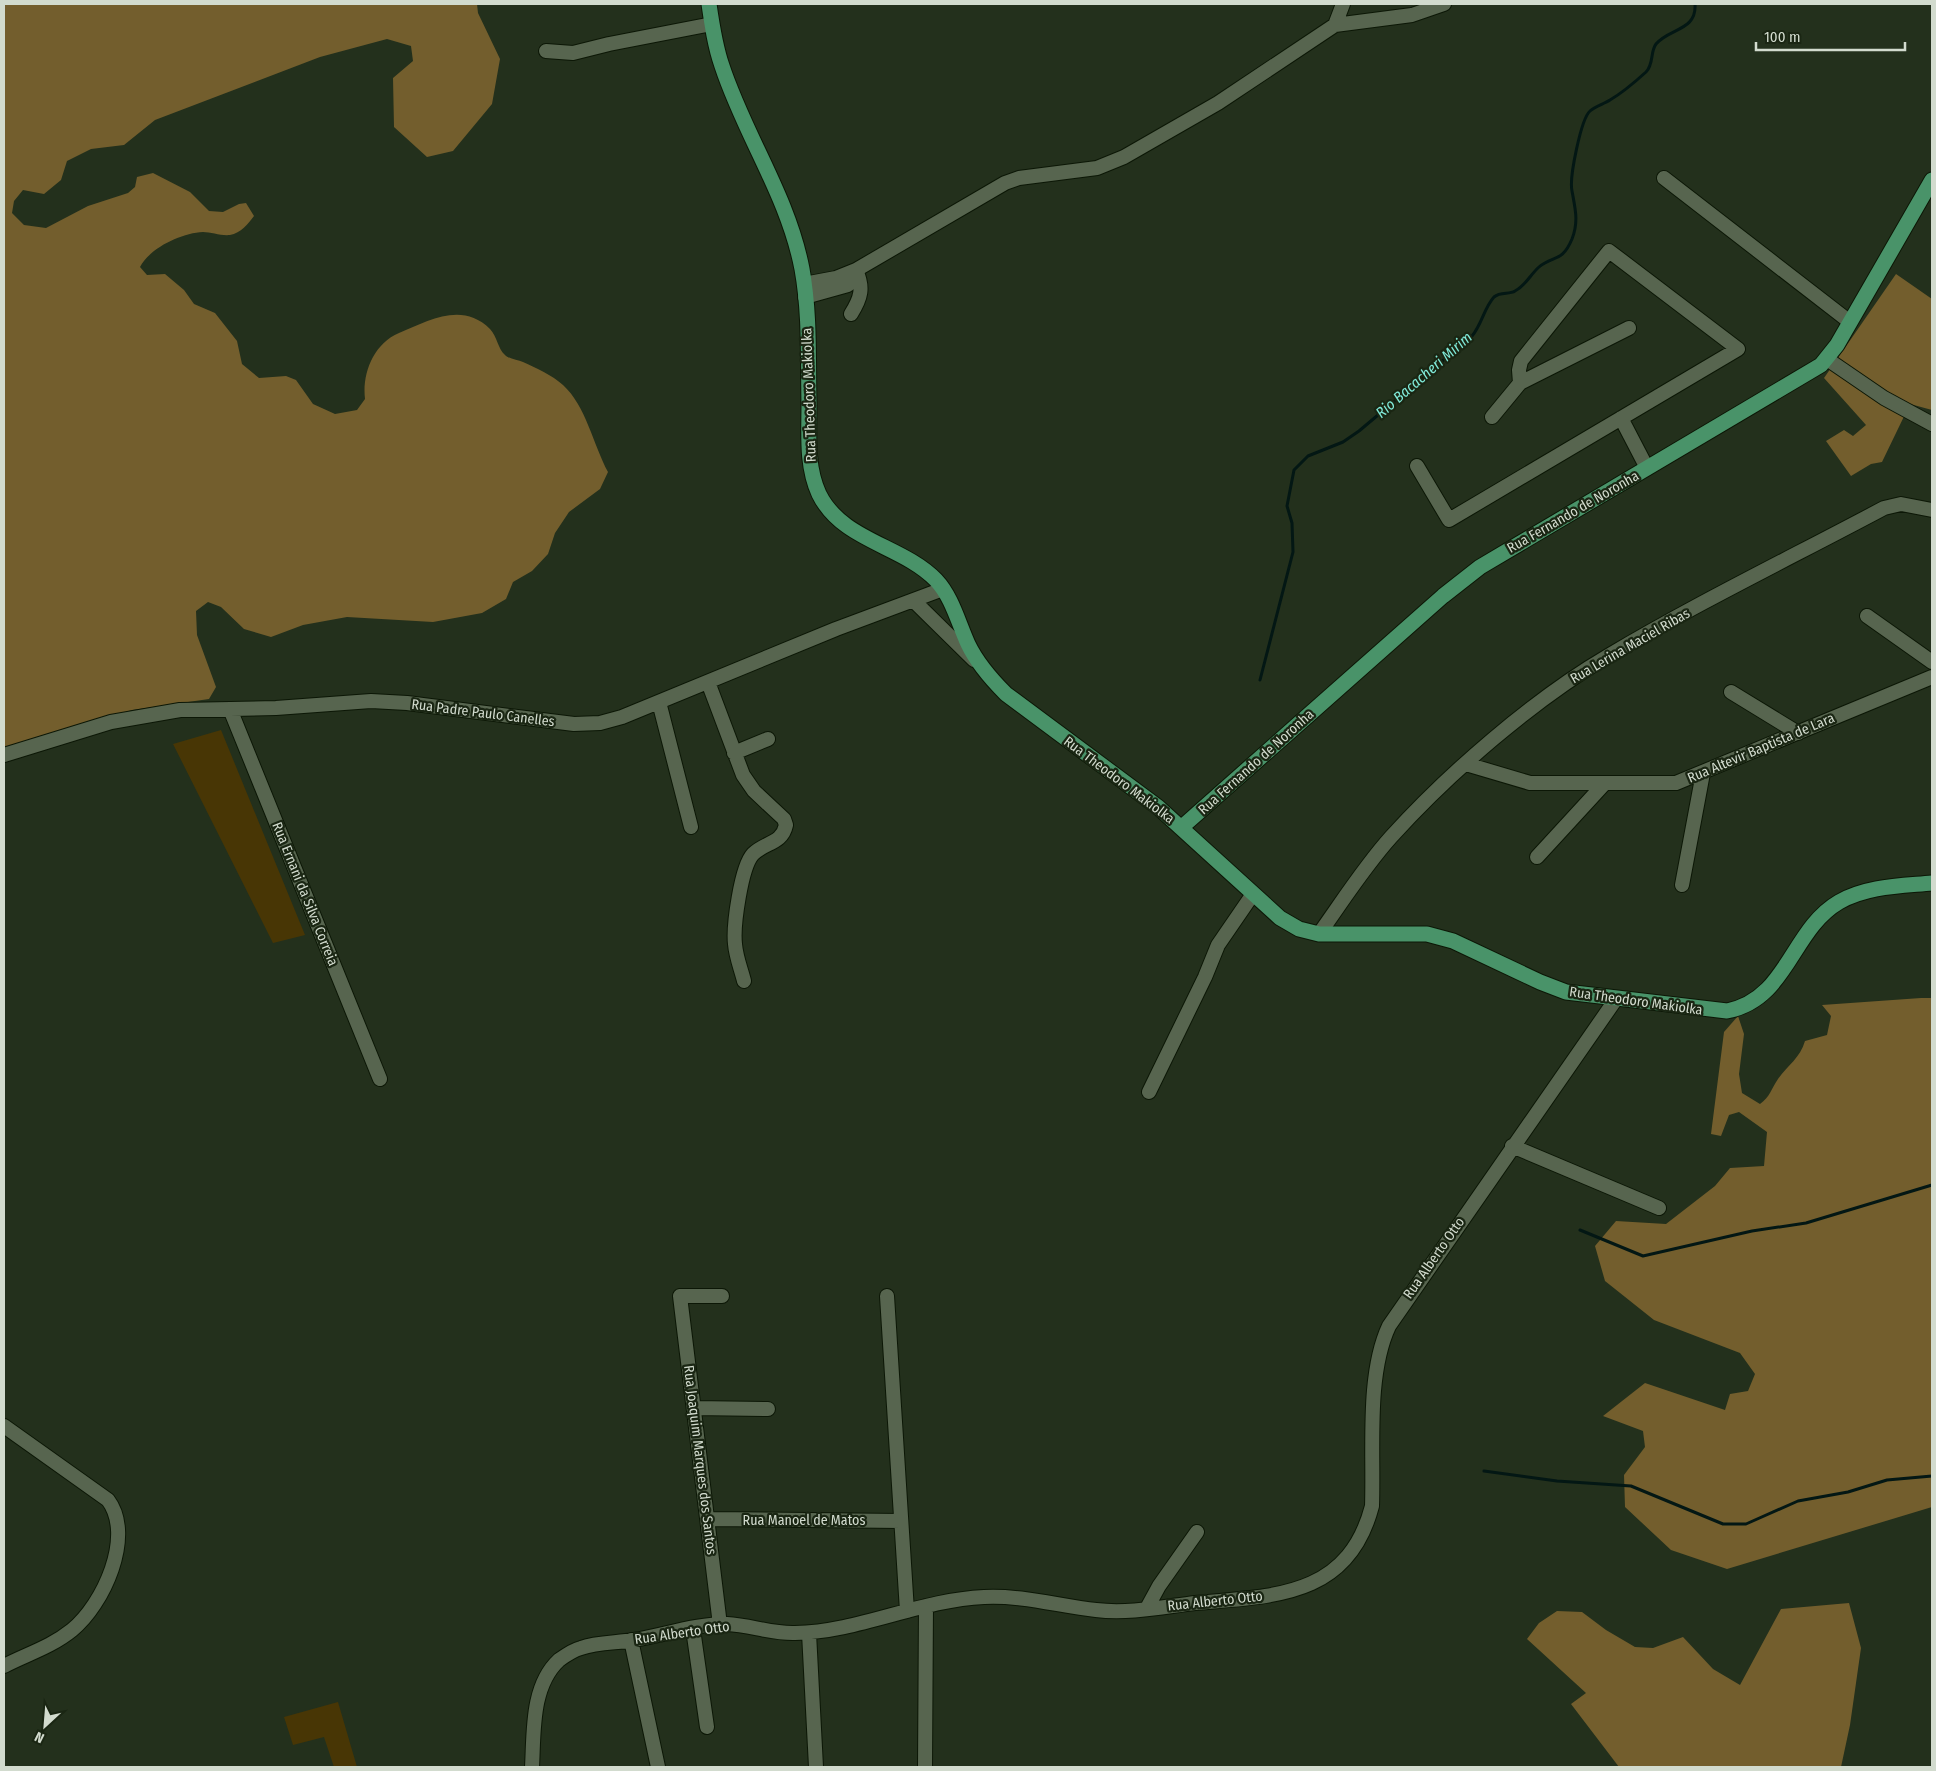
<svg xmlns="http://www.w3.org/2000/svg" width="1936" height="1771" font-family="'Fira Sans Condensed',sans-serif">
  <style>
    .green { fill: #483605 }
    .forest { fill: #735e2d }
    .lines { fill: none; stroke-linecap: round; stroke-linejoin: round }
    .stream { stroke: #031714; stroke-width: 3 }
    .minor-casing { stroke: #0c1706; stroke-width: 16 }
    .major-casing { stroke: #0c1706; stroke-width: 17 }
    .minor { stroke: #57654f; stroke-width: 14 }
    .major { stroke: #499369; stroke-width: 15 }
    .labels { text-anchor: middle; dominant-baseline: central; stroke-width: 4.5; stroke-linejoin: round; paint-order: stroke }
    .street-label { font-size: 14px; fill: #d2dbce; stroke: #1a2613 }
    .water-label { font-size: 15px; font-style: italic; fill: #81ebda; stroke: #1a2613 }
  </style>
  <rect width="100%" height="100%" fill="#23301c"/>
  <!-- green -->
  <path class="green" d="M221,730l84,205 -32,8 -100,-199z
    M338,1702l19,65h-23l-10,-30 -31,8 -9,-28z"/>
  <!-- forest -->
  <path class="forest" d="M4,4h473l1,9 22,46 -8,45 -39,47 -26,6 -33,-30 -1,-49 20,-17 -2,-15 -24,-7 -67,18 -165,63 -31,25 -33,4 -24,12 -6,19 -17,14 -21,-4 -9,11 -2,12 12,12 22,3 42,-22 40,-13 7,-6 2,-10 16,-4 37,19 19,19 14,1 16,-8 7,-1 8,13c-6,8 -13,17 -24,19 -9,1 -19,-3 -27,-3 -22,1 -53,16 -63,35l7,8 18,-1 19,16 10,14 21,9 22,28 5,23 17,14 27,-2 10,4 17,24 22,10 22,-4 8,-11c-3,-25 8,-55 34,-66 29,-12 63,-32 91,-4 7,7 8,20 15,26 4,4 13,5 18,7 13,6 29,13 40,23 23,21 30,59 45,87l-8,17 -31,23 -14,21 -7,21 -16,17 -19,11 -7,17 -24,14 -49,9 -86,-5 -44,8 -32,12 -27,-8 -23,-22 -13,-5 -12,9 1,24 19,52 -7,12 -77,11 -128,39z
    M1896,274l36,25v111l-22,-6 -28,58 -11,2 -20,12 -25,-35 18,-11 9,6 13,-11 -42,-47z
    M1921,998h11v509l-205,62 -56,-19 -46,-43 -1,-32 21,-28 -2,-16 -40,-15 42,-33 80,27 5,-16 18,-3 7,-17 -15,-21 -86,-33 -49,-39 -10,-35 21,-25 50,3 49,-38 15,-18 34,-2 3,-34 -28,-20 -10,3 -8,21 -10,-2 13,-102 14,-16 6,18 -5,40 3,19 18,11c10,-7 11,-15 18,-25 10,-14 22,-21 27,-38l22,-6 4,-19 -9,-11z
    M1849,1603l12,45 -11,77 -9,42h-222l-48,-63 15,-11 -59,-54 12,-16 18,-12 25,1 24,18 29,17 18,1 30,-11 30,32 27,16 41,-76z"/>
  <g class="lines">
    <!-- stream -->
    <path class="stream" d="M1260,680l33,-128 -1,-29 -5,-17 7,-36 14,-14 35,-14 16,-11 113,-95c10,-12 12,-28 22,-39 7,-6 15,-2 21,-6 11,-6 15,-16 24,-24 14,-12 23,-4 33,-28 7,-18 3,-31 0,-48 -3,-13 9,-72 18,-80 5,-5 14,-7 20,-11 12,-7 25,-18 36,-28 8,-8 4,-20 10,-28 13,-16 41,-13 39,-40
      M1580,1230l63,26 109,-25 54,-8 126,-38
      M1484,1471l73,10 74,5 92,38h23l52,-23 50,-9 39,-12 45,-4"/>
    <!-- minor casing -->
    <g class="minor-casing">
      <path id="minor" d="M1335,25l8,-21
        M546,51l27,2 36,-9 103,-20
        M1664,178l186,144
        M804,284l32,-6 20,-8 149,-87 14,-5 78,-10 27,-11 94,-54 117,-78 77,-10 32,-11
        M805,297l43,-12 8,-15
        M851,314c10,-16 13,-26 5,-44
        M1827,359l57,39 48,26
        M1492,417l28,-34 109,-55
        M1621,418l26,50
        M1417,466l32,54 289,-171 -129,-98 -88,110 -2,9 1,13
        M914,601l60,59
        M1867,616l65,46
        M708,682l35,93 11,16 30,28 2,6c-4,19 -21,17 -33,29 -12,13 -20,72 -18,90 1,13 6,25 9,37
        M1731,692l67,41
        M659,702l32,125
        M230,709l150,370
        M734,753l34,-14
        M4,755l107,-33 69,-12 96,-2 95,-7 36,2 167,21 26,-1 22,-6 214,-88 107,-40
        M1466,764l64,19h146l256,-106
        M1537,857l68,-74
        M1682,885l21,-112
        M1319,934c23,-32 45,-67 72,-97 58,-64 142,-137 217,-181 89,-53 184,-99 276,-148l17,-4 31,6
        M1149,1092l56,-115 13,-32 35,-51
        M1512,1146l147,62
        M887,1296l20,315
        M694,1408l74,1
        M4,1426l104,74c27,36 -5,105 -36,130 -21,17 -45,24 -68,36
        M707,1519l194,2
        M1147,1608l12,-22 38,-54
        M720,1625l-40,-329h42
        M693,1629l14,98
        M809,1633l7,134
        M631,1640l27,127
        M532,1767c2,-35 -1,-81 27,-107 7,-5 14,-10 22,-12 16,-6 36,-5 53,-8 30,-5 62,-16 93,-16 23,1 45,10 68,9 64,-1 124,-33 189,-36 38,-2 75,9 112,13 32,4 66,-3 99,-7 78,-7 153,-5 177,-97 2,-55 -6,-131 17,-180l227,-327
        M925,1767l1,-161"/>
    </g>
    <!-- major casing -->
    <g class="major-casing">
      <path id="major" d="M709,4c3,21 6,42 13,62 23,70 66,130 80,203 8,44 6,90 7,135 0,29 -3,62 10,90 23,47 83,51 117,86 16,17 22,42 32,64 9,19 23,35 38,50l152,113 122,111 19,11 20,5h108l26,7 87,41 26,10 161,19c61,-12 64,-81 112,-109 28,-16 62,-16 93,-19
        M1182,827l261,-231 37,-29 341,-202 16,-20 95,-165"/>
    </g>
    <!-- minor -->
    <use href="#minor" class="minor"/>
    <!-- major -->
    <use href="#major" class="major"/>
  </g>
  <g class="labels">
    <!-- street labels -->
    <g class="street-label">
      <text transform="translate(809 395) rotate(-92)">Rua Theodoro Makiolka</text>
      <text transform="translate(1573 512) rotate(-30)">Rua Fernando de Noronha</text>
      <text transform="translate(1630 646) rotate(-30)">Rua Lerina Maciel Ribas</text>
      <text transform="translate(483 713) rotate(7)">Rua Padre Paulo Canelles</text>
      <text transform="translate(1761 748) rotate(-23)">Rua Altevir Baptista de Lara</text>
      <text transform="translate(1256 762) rotate(-42)">Rua Fernando de Noronha</text>
      <text transform="translate(1119 780) rotate(37)">Rua Theodoro Makiolka</text>
      <text transform="translate(305 894) rotate(68)">Rua Ernani da Silva Correia</text>
      <text transform="translate(1636 1001) rotate(8)">Rua Theodoro Makiolka</text>
      <text transform="translate(1434 1258) rotate(-55)">Rua Alberto Otto</text>
      <text transform="translate(700 1460) rotate(83)">Rua Joaquim Marques dos Santos</text>
      <text x="804" y="1520">Rua Manoel de Matos</text>
      <text transform="translate(1215 1601) rotate(-6)">Rua Alberto Otto</text>
      <text transform="translate(682 1633) rotate(-8)">Rua Alberto Otto</text>
    </g>
    <!-- water labels -->
    <g class="water-label">
      <text transform="translate(1424 375) rotate(-41)">Rio Bacacheri Mirim</text>
    </g>
  </g>
  <!-- border -->
  <rect width="1936" height="1771" fill="none" stroke="#d2dbce" stroke-width="10"/>
  <!-- north arrow -->
  <g transform="translate(45 1726) rotate(206)" stroke="#1a2613" stroke-width="4" paint-order="stroke">
  <path d="M0-4L9 19L0 12L-9 19Z" fill="#d2dbce"/>
  <text y="-8" font-size="14" font-weight="bold" text-anchor="middle" fill="#d2dbce">N</text>
  </g>
  <!-- scale -->
  <path d="M1756 42v8h149v-8" fill="none" stroke="#d2dbce" stroke-width="2.5"/>
  <text x="1764" y="42" font-size="15" fill="#d2dbce" stroke="#1a2613" stroke-width="4" paint-order="stroke">100 m</text>
</svg>
